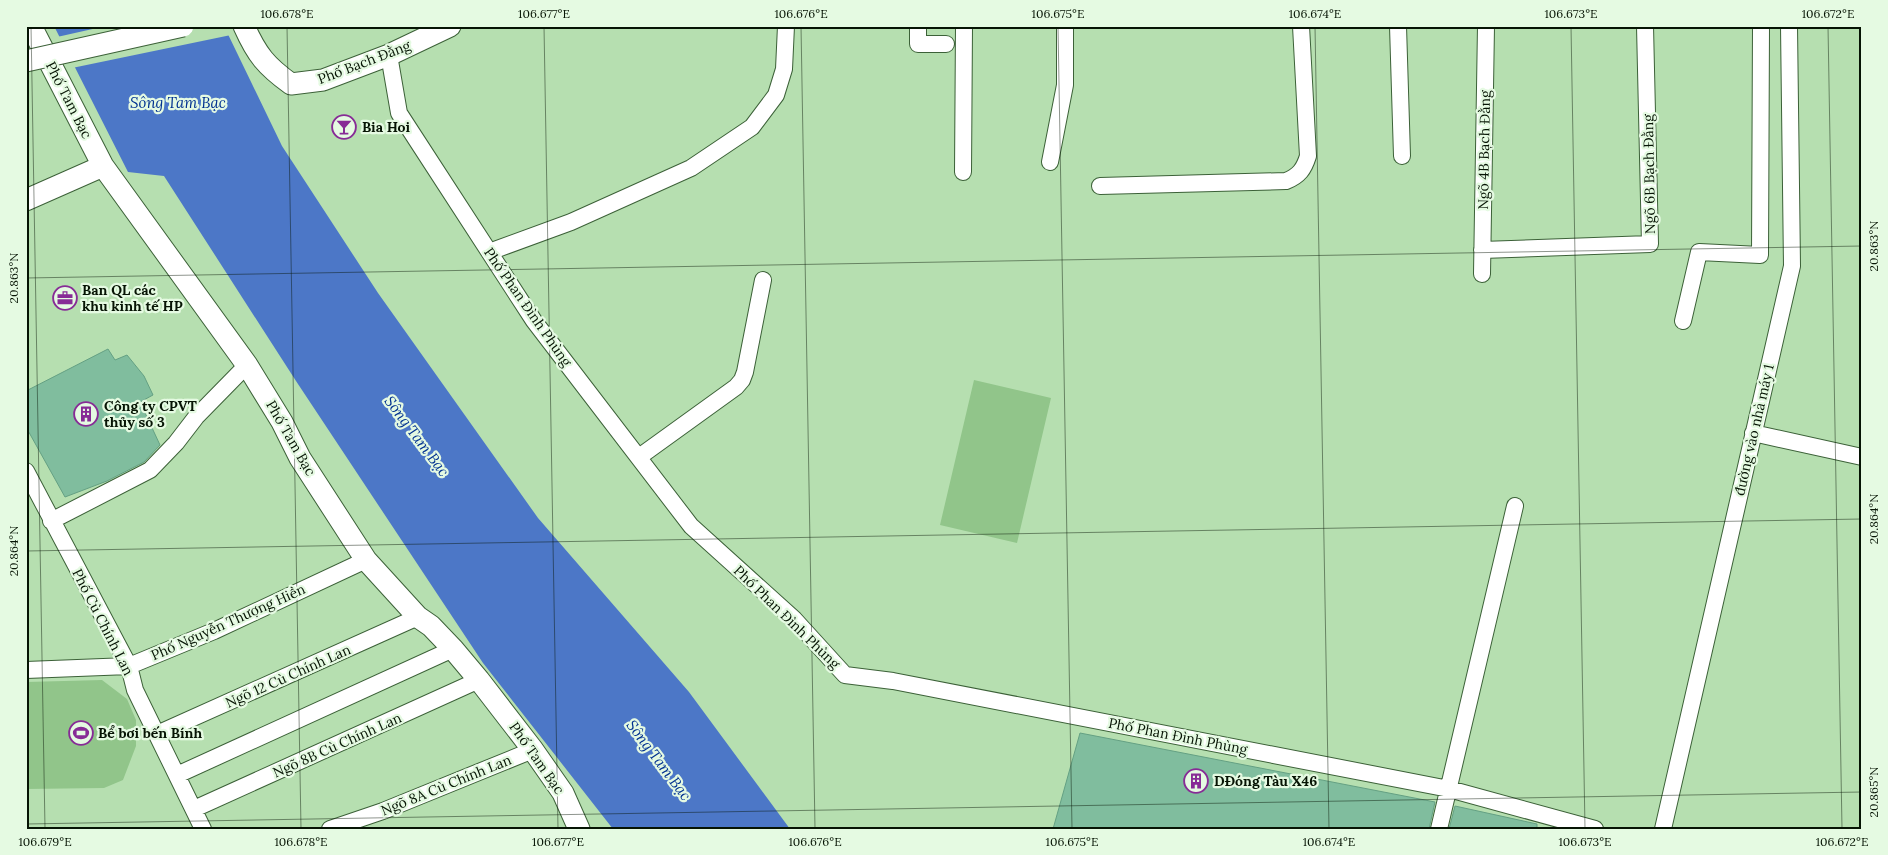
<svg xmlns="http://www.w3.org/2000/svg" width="1888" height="855" font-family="Lora,serif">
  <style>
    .green { fill: #91c58a }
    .water { fill: #4c77c7 }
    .pier { fill: #b6dfb0 }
    .building { fill: #80bd9e; stroke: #64a083 }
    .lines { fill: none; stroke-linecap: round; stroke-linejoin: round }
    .minor-casing { stroke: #3c6138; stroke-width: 18 }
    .major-casing { stroke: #3c6138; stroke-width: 23 }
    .minor { stroke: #fff; stroke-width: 16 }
    .major { stroke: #fff; stroke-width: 21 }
    .major-bridge-casing { stroke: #3c6138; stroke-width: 23; stroke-linecap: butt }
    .major-bridge { stroke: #fff; stroke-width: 21 }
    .ticks { fill: none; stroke: #061404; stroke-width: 1; stroke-opacity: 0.45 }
    .labels { text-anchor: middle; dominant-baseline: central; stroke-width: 4.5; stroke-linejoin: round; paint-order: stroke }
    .street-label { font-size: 14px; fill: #061404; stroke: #e5fae2 }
    .poi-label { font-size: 14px; font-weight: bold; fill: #061404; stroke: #e5fae2; text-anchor: start }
    .water-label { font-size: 15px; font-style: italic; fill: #013190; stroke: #e5fae2 }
    .neatline { fill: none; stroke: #061404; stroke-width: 2 }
    .ticks-label { font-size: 12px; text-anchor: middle; fill: #061404 }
  </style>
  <rect width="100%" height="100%" fill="#b6dfb0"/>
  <!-- green -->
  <path class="green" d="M974,380l77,18 -34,145 -77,-18z
    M102,680l25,19 9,21v26l-13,34 -19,8 -78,1v-107z"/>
  <!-- water -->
  <path class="water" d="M54,26h170l58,120 96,147 160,225 151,174 101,137h-177l-130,-166 -187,-282 -132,-205 -36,-4z"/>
  <!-- pier -->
  <path class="pier" d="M106,26h120l5,9 -159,33 -15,-31z"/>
  <!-- building -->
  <path class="building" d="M108,349l7,11 12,-5 17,21 9,19 -13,7 20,43 -16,17 -37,19 -42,16 -39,-70v-36z
    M1080,733l355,69 -6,27h-376z
    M1455,806l82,18v5h-88z"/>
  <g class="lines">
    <!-- minor casing -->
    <g class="minor-casing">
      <path id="minor" d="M918,26v18h28
        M1398,26l4,130
        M389,55l10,58 135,208 157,205 103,93 51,56 48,6 556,108 146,40
        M1050,162l15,-77v-59
        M963,172l1,-146
        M1100,186l186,-5c13,-5 18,-12 22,-25l-7,-130
        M1482,250l168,-6 -5,-218
        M489,252l82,-30 120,-54 61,-41 24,-32 8,-26 2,-43
        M1482,274l4,-248
        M1683,321l16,-69 61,3 1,-229
        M1753,433l109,24
        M639,457l97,-70 6,-7 3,-8 18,-92
        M26,471l103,195 6,24 68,139
        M51,521l99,-51 26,-27 20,-26 51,-52
        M26,670l103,-4 85,-35 152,-71
        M157,734l261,-117
        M177,775l276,-126
        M194,809l285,-129
        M330,829l53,-18 150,-61
        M1439,829l76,-323
        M1663,829l129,-563 -3,-240"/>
    </g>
    <!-- major casing -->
    <g class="major-casing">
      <path id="major" d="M31,26l72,140 144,199 35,57 18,36 66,102 52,57 13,9 22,23 26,31 54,70 30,43 16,36
        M244,26c13,29 22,40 47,58l32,-4 66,-25 61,-29
        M26,200l77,-34"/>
    </g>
    <!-- minor -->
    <use href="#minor" class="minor"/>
    <!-- major -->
    <use href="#major" class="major"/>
    <!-- major-bridge casing -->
    <g class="major-bridge-casing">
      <path id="major-bridge" d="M26,61l157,-35"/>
    </g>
    <!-- major-bridge -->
    <use href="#major-bridge" class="major-bridge"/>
  </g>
  <!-- ticks -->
  <path class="ticks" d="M31,26l14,803M287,26l14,803M544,26l14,803M801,26l14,803M1058,26l14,803M1315,26l14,803M1571,26l14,803M1828,26l14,803M26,278l1836,-32M26,551l1836,-32M26,824l1836,-32"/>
  <!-- icons -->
  <defs>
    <g id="bar-ring" transform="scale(1.25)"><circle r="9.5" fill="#e5fae2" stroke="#872b96" stroke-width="1.5"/><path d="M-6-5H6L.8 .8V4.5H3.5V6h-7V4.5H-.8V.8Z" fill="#872b96"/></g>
    <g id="office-ring" transform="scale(1.25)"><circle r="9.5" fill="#e5fae2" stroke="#872b96" stroke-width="1.5"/><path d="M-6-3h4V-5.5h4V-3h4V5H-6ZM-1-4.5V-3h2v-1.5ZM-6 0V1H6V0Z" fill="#872b96"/></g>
    <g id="building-ring" transform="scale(1.25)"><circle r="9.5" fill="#e5fae2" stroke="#872b96" stroke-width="1.5"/><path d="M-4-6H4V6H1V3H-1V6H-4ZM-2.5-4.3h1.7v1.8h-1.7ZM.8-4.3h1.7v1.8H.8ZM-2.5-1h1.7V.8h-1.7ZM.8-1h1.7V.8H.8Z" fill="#872b96"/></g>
    <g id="stadium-ring" transform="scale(1.25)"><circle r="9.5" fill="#e5fae2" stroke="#872b96" stroke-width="1.5"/><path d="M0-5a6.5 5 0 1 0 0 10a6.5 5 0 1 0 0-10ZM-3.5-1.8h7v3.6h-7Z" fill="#872b96"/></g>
  </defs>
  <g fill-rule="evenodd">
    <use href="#bar-ring" x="344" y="127"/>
    <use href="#office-ring" x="65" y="298"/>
    <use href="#building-ring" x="86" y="414"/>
    <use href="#stadium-ring" x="81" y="733"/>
    <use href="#building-ring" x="1196" y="781"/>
  </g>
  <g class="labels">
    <!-- street labels -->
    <g class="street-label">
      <text transform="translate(364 62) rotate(-21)">Phố Bạch Đằng</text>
      <text transform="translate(69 100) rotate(63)">Phố Tam Bạc</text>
      <text transform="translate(1484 150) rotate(-89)">Ngõ 4B Bạch Đằng</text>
      <text transform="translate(1649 174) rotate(-91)">Ngõ 6B Bạch Đằng</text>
      <text transform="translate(528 307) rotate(55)">Phố Phan Đình Phùng</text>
      <text transform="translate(1754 430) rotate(-77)">đường vào nhà máy 1</text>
      <text transform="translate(291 438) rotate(60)">Phố Tam Bạc</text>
      <text transform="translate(787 617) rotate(44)">Phố Phan Đình Phùng</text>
      <text transform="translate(103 622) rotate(63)">Phố Cù Chính Lan</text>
      <text transform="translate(228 622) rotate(-24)">Phố Nguyễn Thượng Hiền</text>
      <text transform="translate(288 676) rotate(-24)">Ngõ 12 Cù Chính Lan</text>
      <text transform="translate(1178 736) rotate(11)">Phố Phan Đình Phùng</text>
      <text transform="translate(337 745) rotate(-24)">Ngõ 8B Cù Chính Lan</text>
      <text transform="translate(537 758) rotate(55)">Phố Tam Bạc</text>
      <text transform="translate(446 785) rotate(-22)">Ngõ 8A Cù Chính Lan</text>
    </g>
    <!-- poi labels -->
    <g class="poi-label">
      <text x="362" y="127">Bia Hoi</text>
      <text x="82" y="290">Ban QL các<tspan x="82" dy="16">khu kinh tế HP</tspan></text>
      <text x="104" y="406">Công ty CPVT<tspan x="104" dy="16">thủy số 3</tspan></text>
      <text x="98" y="733">Bể bơi bến Bính</text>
      <text x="1214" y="781">DĐóng Tàu X46</text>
    </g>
    <!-- water labels -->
    <g class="water-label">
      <text x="178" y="102">Sông Tam Bạc</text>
      <text transform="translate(417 436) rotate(53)">Sông Tam Bạc</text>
      <text transform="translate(659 760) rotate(53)">Sông Tam Bạc</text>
    </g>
  </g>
  <!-- border -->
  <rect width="1888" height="855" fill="none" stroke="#e5fae2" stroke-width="55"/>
  <rect x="28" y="28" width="1832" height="800" class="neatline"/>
  <g class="ticks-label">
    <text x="287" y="18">106.678°E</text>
    <text x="544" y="18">106.677°E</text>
    <text x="801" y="18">106.676°E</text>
    <text x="1058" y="18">106.675°E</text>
    <text x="1315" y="18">106.674°E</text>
    <text x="1571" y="18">106.673°E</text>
    <text x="1828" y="18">106.672°E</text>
    <text transform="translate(1874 246) rotate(-90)" y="4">20.863°N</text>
    <text transform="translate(14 278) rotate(-90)" y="4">20.863°N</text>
    <text transform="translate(1874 519) rotate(-90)" y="4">20.864°N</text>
    <text transform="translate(14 551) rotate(-90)" y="4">20.864°N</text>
    <text transform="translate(1874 792) rotate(-90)" y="4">20.865°N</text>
    <text x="45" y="846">106.679°E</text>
    <text x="301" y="846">106.678°E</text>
    <text x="558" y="846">106.677°E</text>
    <text x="815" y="846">106.676°E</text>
    <text x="1072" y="846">106.675°E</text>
    <text x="1329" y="846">106.674°E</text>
    <text x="1585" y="846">106.673°E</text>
    <text x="1842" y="846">106.672°E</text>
  </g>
</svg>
